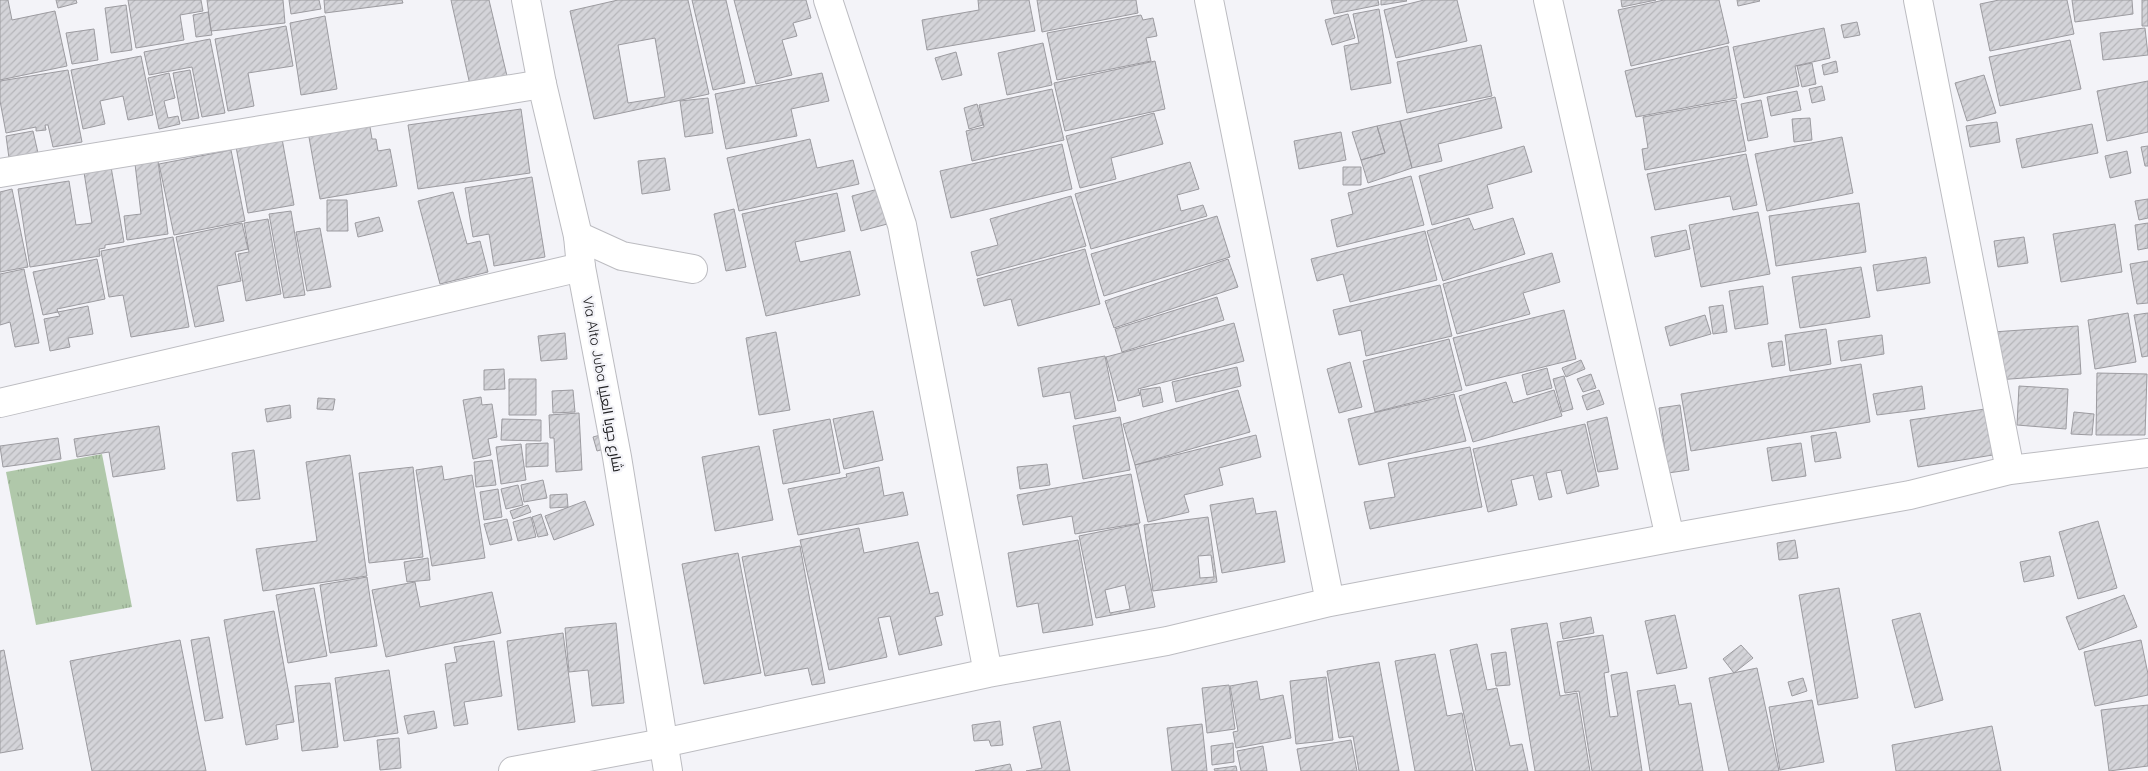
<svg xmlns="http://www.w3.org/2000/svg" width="2148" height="771" font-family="Quicksand,Cairo,sans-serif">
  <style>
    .grass { fill: url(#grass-tufts) }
    .building { fill: url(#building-hatch); stroke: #9c9ba0; fill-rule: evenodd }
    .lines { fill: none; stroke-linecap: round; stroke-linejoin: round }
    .street-casing { stroke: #bcbcc1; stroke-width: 30 }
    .secondary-casing { stroke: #bcbcc1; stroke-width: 30 }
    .street { stroke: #fff; stroke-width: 28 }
    .secondary { stroke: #fff; stroke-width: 28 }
    .labels { text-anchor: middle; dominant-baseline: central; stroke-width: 4.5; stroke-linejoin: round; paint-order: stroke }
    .street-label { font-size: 14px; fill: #212123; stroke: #f3f3f8 }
  </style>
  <defs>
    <pattern id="grass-tufts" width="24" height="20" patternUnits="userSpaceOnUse" patternTransform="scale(1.25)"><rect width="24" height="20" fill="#b0c8aa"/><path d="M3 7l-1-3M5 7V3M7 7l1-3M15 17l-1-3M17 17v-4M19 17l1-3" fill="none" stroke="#97ac92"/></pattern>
    <pattern id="building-hatch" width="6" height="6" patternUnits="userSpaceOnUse" patternTransform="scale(1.25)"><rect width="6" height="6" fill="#d4d4d9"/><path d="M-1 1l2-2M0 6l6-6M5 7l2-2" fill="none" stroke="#b6b6ba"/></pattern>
  </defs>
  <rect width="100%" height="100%" fill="#f3f3f8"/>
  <!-- grass -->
  <path class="grass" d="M102,454l30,153 -96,18 -30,-153z"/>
  <!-- building -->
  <path class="building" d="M0,0h8l4,20 43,-9 12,55 -67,14z
    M56,0h20l1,3 -19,5z
    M128,0h73l2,11 -23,4 4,25 -48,8z
    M207,0h76l2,23 -74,8z
    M289,0h30l2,9 -30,5z
    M324,0h78l1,3 -78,10z
    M451,0h38l18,76 -37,9z
    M618,0h70l21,94 -115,25 -24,-108zM655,38l10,59 -37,6 -10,-58z
    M692,0h34l19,83 -32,7z
    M734,0h72l5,18 -18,5 4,13 -15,4 10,35 -36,9z
    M978,0h51l6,31 -108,19 -5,-30 57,-10z
    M1037,0h99l2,13 -96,19z
    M1331,0h47l1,5 -45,9z
    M1381,0h25l1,1 -26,4z
    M1424,0h33l10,41 -71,17 -12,-48z
    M1621,0h35l-34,7z
    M1664,0h55l10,43 -98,23 -13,-56z
    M1737,0h22l1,1 -22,5z
    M1999,0h68l7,34 -84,17 -10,-47z
    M2072,0h60l1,14 -58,8z
    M2142,0h6v26h-6z
    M126,5l6,45 -21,3 -6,-45z
    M1379,9l12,74 -40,7 -7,-44 15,-3 -6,-29z
    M208,12l4,23 -16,2 -3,-22z
    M1348,14l7,24 -23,7 -7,-25z
    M1141,15l2,5 10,-2 4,18 -11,2 5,23 -94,19 -10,-47z
    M325,16l12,73 -36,6 -11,-72z
    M1857,22l3,13 -16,3 -3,-13z
    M286,26l7,40 -45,7 6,33 -26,5 -13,-72z
    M1824,28l6,30 -35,8 4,20 -55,12 -11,-51z
    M2145,28l3,27 -45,5 -3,-27z
    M94,29l4,31 -26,4 -6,-31z
    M210,39l15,74 -23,4 -10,-50 -43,8 -5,-23z
    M2070,40l11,49 -81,17 -11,-49z
    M1043,43l9,42 -45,10 -9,-42z
    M1481,45l11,51 -85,17 -10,-51z
    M1728,46l9,52 -101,19 -11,-46z
    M956,52l6,23 -20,5 -7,-22z
    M141,56l12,59 -25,5 -5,-24 -23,5 5,23 -22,5 -12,-59z
    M1155,61l10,48 -100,22 -11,-48z
    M1836,61l2,11 -14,3 -2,-10z
    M1812,63l4,21 -14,3 -5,-21z
    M68,70l14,72 -29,5 -5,-22h-3l1,5 -10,1v-4l-30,6 -6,-32v-20z
    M190,70l9,48 -17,3 -9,-48z
    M169,73l6,25 -11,3 4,17 10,-2 2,8 -21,5 -11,-51z
    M822,73l7,28 -38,8 6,27 -71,13 -11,-55z
    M1984,75l12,38 -29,8 -12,-38z
    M2148,81v51l-41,9 -10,-50z
    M1822,86l3,14 -13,3 -3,-14z
    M1052,89l12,51 -92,21 -6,-30 18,-4 -5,-22z
    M1797,91l4,19 -30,6 -4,-19z
    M1495,97l7,31 -64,16 4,17 -30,7 -12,-47z
    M708,98l5,35 -28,4 -5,-36z
    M1736,100l10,51 -101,19 -3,-21 6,-1 -5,-31z
    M1761,100l7,37 -20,4 -7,-37z
    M977,104l6,21 -14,4 -5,-21z
    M521,109l9,64 -112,16 -10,-64z
    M1154,113l9,31 -52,14 5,21 -36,9 -14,-52z
    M368,115l4,24h4l2,12 12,-2 7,37 -77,13 -13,-73z
    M1810,118l2,22 -18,2 -2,-23z
    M1400,121l12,47 -44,15 -7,-23 24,-7 -8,-27z
    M1997,122l3,20 -30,5 -4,-21z
    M2092,124l6,29 -76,15 -6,-29z
    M1377,126l8,27 -24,7 -9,-28z
    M33,131l5,22 -29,5 -3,-22z
    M1341,132l5,28 -47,9 -5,-28z
    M281,133l13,72 -46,8 -13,-72z
    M1842,137l11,56 -86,18 -12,-57z
    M810,139l7,29 36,-8 6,24 -120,27 -12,-53z
    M1062,144l10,45 -121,29 -11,-47z
    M1524,146l8,26 -45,13 6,23 -61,17 -13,-49z
    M2148,146v20h-3l-4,-19z
    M231,150l14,71 -71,14 -15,-71z
    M2127,151l4,22 -21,5 -5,-22z
    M1746,154l11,51 -24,5 -3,-14 -75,14 -8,-36z
    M665,158l5,32 -28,4 -4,-33z
    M110,161l14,81 -19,3v3l-6,1 1,7 -70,11 -12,-78 51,-8 7,44 16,-2 -9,-57z
    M158,161l10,73 -41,6 -3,-24 17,-2 -6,-50z
    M1190,162l9,27 -22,6 4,16 22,-6 4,11 -116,33 -16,-55z
    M1343,167h18v18h-18z
    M1411,176l13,49 -87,22 -6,-27 22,-6 -5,-21z
    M532,177l13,80 -51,9 -5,-32 -16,3 -8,-49z
    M882,188l9,35 -30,8 -9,-35z
    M12,189l16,78 -28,5v-80z
    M453,192l14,52 13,-3 8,31 -48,12 -22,-83z
    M837,193l8,38 -50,11 5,20 50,-11 10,44 -94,21 -24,-102z
    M1071,196l15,50 -109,30 -6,-24 27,-7 -8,-26z
    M2148,199v19l-9,2 -4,-19z
    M327,200h20l1,31h-21z
    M1859,203l7,49 -90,14 -7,-50z
    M734,209l12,58 -20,4 -12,-57z
    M291,211l14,84 -21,3 -15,-84z
    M1758,212l12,62 -69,13 -12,-62z
    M1217,216l13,41 -126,39 -13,-42z
    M379,217l4,14 -25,6 -3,-14z
    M1469,218l5,12 39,-12 12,36 -82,27 -16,-50z
    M268,219l13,75 -35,7 -8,-47 11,-2 -5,-29z
    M242,223l6,26 -13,3 6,29 -24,5 7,35 -29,6 -19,-90z
    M2148,223v25l-10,2 -3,-25z
    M2115,224l7,48 -61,10 -8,-48z
    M320,228l11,59 -24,4 -11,-59z
    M1686,230l4,19 -35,8 -4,-20z
    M1425,231l12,49 -87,22 -7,-28 -26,7 -6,-22z
    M173,237l16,90 -58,10 -8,-42 -14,2 -8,-46z
    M2024,237l4,26 -30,4 -4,-26z
    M1085,249l15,55 -82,22 -7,-27 -27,7 -7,-27z
    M1552,253l8,29 -37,11 7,21 -73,20 -14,-50z
    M1926,257l4,26 -53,8 -4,-26z
    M97,259l8,40 -48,10 1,3 -15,3 -10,-43z
    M1228,259l10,28 -124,41 -9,-27z
    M2148,261v42l-11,1 -7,-40z
    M1861,267l9,50 -70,11 -8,-51z
    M24,269l15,74 -24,4 -5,-25 -10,3v-51z
    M1440,285l12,51 -86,20 -5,-26 -22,5 -6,-25z
    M1763,286l5,38 -33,5 -6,-38z
    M1217,297l7,23 -102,32 -7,-23z
    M1723,305l4,27 -14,2 -4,-27z
    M88,306l5,28 -25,4 2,9 -20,4 -6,-32 16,-3 -2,-4z
    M1564,310l12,49 -110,27 -13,-48z
    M2128,313l8,49 -41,7 -7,-49z
    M2148,313v43l-6,1 -8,-42z
    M1705,315l6,19 -41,12 -5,-19z
    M1234,323l10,38 -106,28 2,6 -22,6 -12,-44z
    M2078,326l3,48 -85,6 -3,-48z
    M1826,329l5,35 -41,7 -5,-36z
    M776,332l14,78 -31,5 -13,-77z
    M565,333l2,26 -26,2 -3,-25z
    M1882,335l2,19 -43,7 -3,-20z
    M1449,339l13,51 -87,22 -12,-51z
    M1782,341l3,24 -13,2 -4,-24z
    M1105,356l11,55 -41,8 -5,-27 -27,5 -5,-29z
    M1581,360l4,9 -19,8 -4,-9z
    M1350,362l12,45 -23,6 -12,-44z
    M1861,364l9,58 -179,29 -10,-57z
    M1237,367l4,19 -65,16 -4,-20z
    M1547,368l5,20 -25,7 -5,-20z
    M504,369l1,20 -21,1v-20z
    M2097,373l50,1 -2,61h-49z
    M1591,374l5,14 -13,4 -6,-13z
    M1564,376l9,33 -11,3 -9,-33z
    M509,379h27v36h-27z
    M1506,382l7,21 41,-13 8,26 -89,26 -14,-46z
    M1922,386l3,23 -48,6 -4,-21z
    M2019,386l49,3 -2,40 -49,-4z
    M1160,387l3,15 -20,5 -3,-17z
    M573,390l2,22 -22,1 -1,-22z
    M1238,390l12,42 -115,33 -12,-41z
    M1599,390l5,14 -17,6 -5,-14z
    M1454,394l12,47 -107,24 -11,-46z
    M481,397l1,8 10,-1 5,33 -9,2 3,16 -18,4 -10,-59z
    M318,398l17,1 -2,11 -16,-1z
    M290,405l1,13 -24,4 -2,-13z
    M1680,405l9,65 -21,3 -9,-65z
    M1985,409l8,46 -75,12 -8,-47z
    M873,411l10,49 -39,9 -11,-50z
    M2074,412l20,2 -2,21 -21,-1z
    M579,413l3,57 -26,2 -2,-34h-4l-1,-23z
    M1120,417l10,53 -47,9 -10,-53z
    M1607,417l11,52 -20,3 -11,-50z
    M502,419l39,1v21l-40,-1z
    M830,419l10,54 -57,11 -10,-54z
    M1585,424l14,62 -32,8 -6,-24 -15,3 6,24 -13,3 -6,-25 -22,5 6,25 -29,7 -15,-63z
    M159,426l6,43 -52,8 -4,-25 -32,5 -3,-18z
    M1836,432l5,26 -26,4 -4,-26z
    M604,434l4,14 -11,3 -4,-14z
    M1256,435l5,22 -42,11 4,17 -39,10 5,17 -41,10 -13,-57z
    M58,438l3,21 -58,8 -3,-21z
    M548,443v23l-22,1v-23z
    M1801,443l5,33 -34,5 -5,-33z
    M521,444l5,36 -25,4 -5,-37z
    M759,446l14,74 -58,11 -13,-74z
    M1470,447l12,60 -112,22 -6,-27 31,-5 -7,-34z
    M254,450l6,49 -23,2 -5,-48z
    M350,455l17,121 -104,15 -7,-42 61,-8 -11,-79z
    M492,460l4,25 -20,2 -2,-25z
    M1047,464l3,21 -30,4 -3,-22z
    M442,466l2,14 28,-5 13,83 -53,8 -16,-96z
    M413,467l10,90 -54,6 -10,-90z
    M879,467l5,29 19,-4 5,23 -110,20 -10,-46 59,-12 -1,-3z
    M1131,474l9,49 -65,11 -3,-18 -49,9 -6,-30z
    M543,480l4,18 -23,4 -3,-17z
    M518,485l5,20 -17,4 -5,-20z
    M498,489l4,28 -18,3 -4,-28z
    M567,494l1,13 -18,1v-13z
    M1253,498l3,16 20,-3 9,51 -63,11 -12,-68z
    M585,501l9,24 -40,15 -9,-24z
    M528,505l3,7 -18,7 -3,-8z
    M541,514l7,21 -10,2 -6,-20z
    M531,517l5,20 -18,4 -5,-19z
    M1208,517l9,65 -64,9 -9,-66zM1211,555l3,22 -14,1 -2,-22z
    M507,519l5,21 -22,5 -6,-21z
    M2098,521l19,67 -39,11 -19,-67z
    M1138,524l17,83 -59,11 -17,-82zM1125,585l5,24 -20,4 -5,-23z
    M859,528l5,25 54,-11 12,52 8,-2 5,23 -8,2 7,28 -43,10 -9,-39 -12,2 9,39 -58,13 -29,-130z
    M1078,540l15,85 -50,8 -5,-30 -21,4 -9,-54z
    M1795,540l3,18 -19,2 -2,-17z
    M800,546l25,137 -13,2 -4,-17 -43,8 -23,-119z
    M738,553l23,120 -57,11 -22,-120z
    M2050,556l4,20 -30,6 -4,-20z
    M428,558l2,22 -23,2 -3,-20z
    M367,577l10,69 -47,7 -10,-68z
    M415,582l5,25 72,-15 9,41 -115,24 -14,-67z
    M314,588l13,68 -39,7 -12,-68z
    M1839,588l19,110 -40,7 -19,-110z
    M2124,595l13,32 -58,23 -13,-33z
    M274,611l20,111 -18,3 2,14 -32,6 -22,-125z
    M1920,613l23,87 -28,8 -23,-88z
    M1675,615l12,53 -30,6 -12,-53z
    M1591,617l3,16 -31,6 -3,-16z
    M616,623l8,80 -32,3 -4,-36 -19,2 -4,-44z
    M1547,623l13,73 17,-3 13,78h-55l-24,-142z
    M563,633l12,89 -57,8 -11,-89z
    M1603,635l6,37 -5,1 6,44 8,-1 -7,-41 16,-3 15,99h-50l-13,-80 -14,2 -8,-51z
    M209,637l14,81 -18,3 -14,-81z
    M180,640l26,131h-114l-22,-110z
    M2141,640l7,34v21l-53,11 -11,-54z
    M494,641l8,55 -38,6 4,22 -14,2 -9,-62 12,-2 -3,-15z
    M1477,644l10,46 10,-2 13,58 12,-2 6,27h-52l-26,-121z
    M1741,645l12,13 -19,15 -11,-14z
    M4,650l19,99 -23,4v-102z
    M1506,652l4,33 -14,1 -5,-32z
    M1435,654l12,62 15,-3 11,58h-58l-20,-110z
    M1379,662l20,109h-40l-6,-35 -14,2 -12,-67z
    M1757,668l22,103h-50l-20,-93z
    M389,670l9,63 -54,8 -9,-63z
    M1326,677l7,63 -37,4 -6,-63z
    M1803,678l4,13 -15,5 -4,-14z
    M1257,681l3,19 23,-5 8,43 -55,10 -3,-16 5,-1 -8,-45z
    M330,683l8,64 -36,4 -7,-65z
    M1229,685l6,44 -28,4 -5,-45z
    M1675,685l4,20 12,-2 12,68h-53l-13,-80z
    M1812,700l12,62 -44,8 -11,-63z
    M2148,705v61l-39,5 -8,-61z
    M434,711l3,17 -29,6 -4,-18z
    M1000,721l3,24 -12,1 -2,-6 -15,1 -2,-16z
    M1060,721l10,50h-44l16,-3 -9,-41z
    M1202,724l5,47h-35l-5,-43z
    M1992,726l9,45h-105l-4,-26z
    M399,738l2,30 -21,2 -3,-30z
    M1351,740l6,31h-56l-4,-22z
    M1233,743l1,19 -22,3 -1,-19z
    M1263,746l4,25h-26l-4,-20z
    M1010,764l2,7h-37z
    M1236,766l1,5h-22l-1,-2z"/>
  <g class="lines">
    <!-- street casing -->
    <g class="street-casing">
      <path id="street" d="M828,0l74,225 86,448
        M1209,0l121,602
        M1548,0l122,538
        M1918,0l92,470
        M0,173l542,-89
        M578,236l44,20 71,13
        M0,403l581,-136
        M513,771l150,-28 325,-70 179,-32 163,-39 340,-64 240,-43 100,-25 138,-17"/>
    </g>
    <!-- secondary casing -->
    <g class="secondary-casing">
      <path id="secondary" d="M526,0l16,84 36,152 3,31 36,190 51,314"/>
    </g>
    <!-- street -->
    <use href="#street" class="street"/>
    <!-- secondary -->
    <use href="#secondary" class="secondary"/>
  </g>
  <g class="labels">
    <!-- street labels -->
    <g class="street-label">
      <text transform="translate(603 384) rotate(80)">Via Alto Juba شارع جوبا العليا</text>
    </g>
  </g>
</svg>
